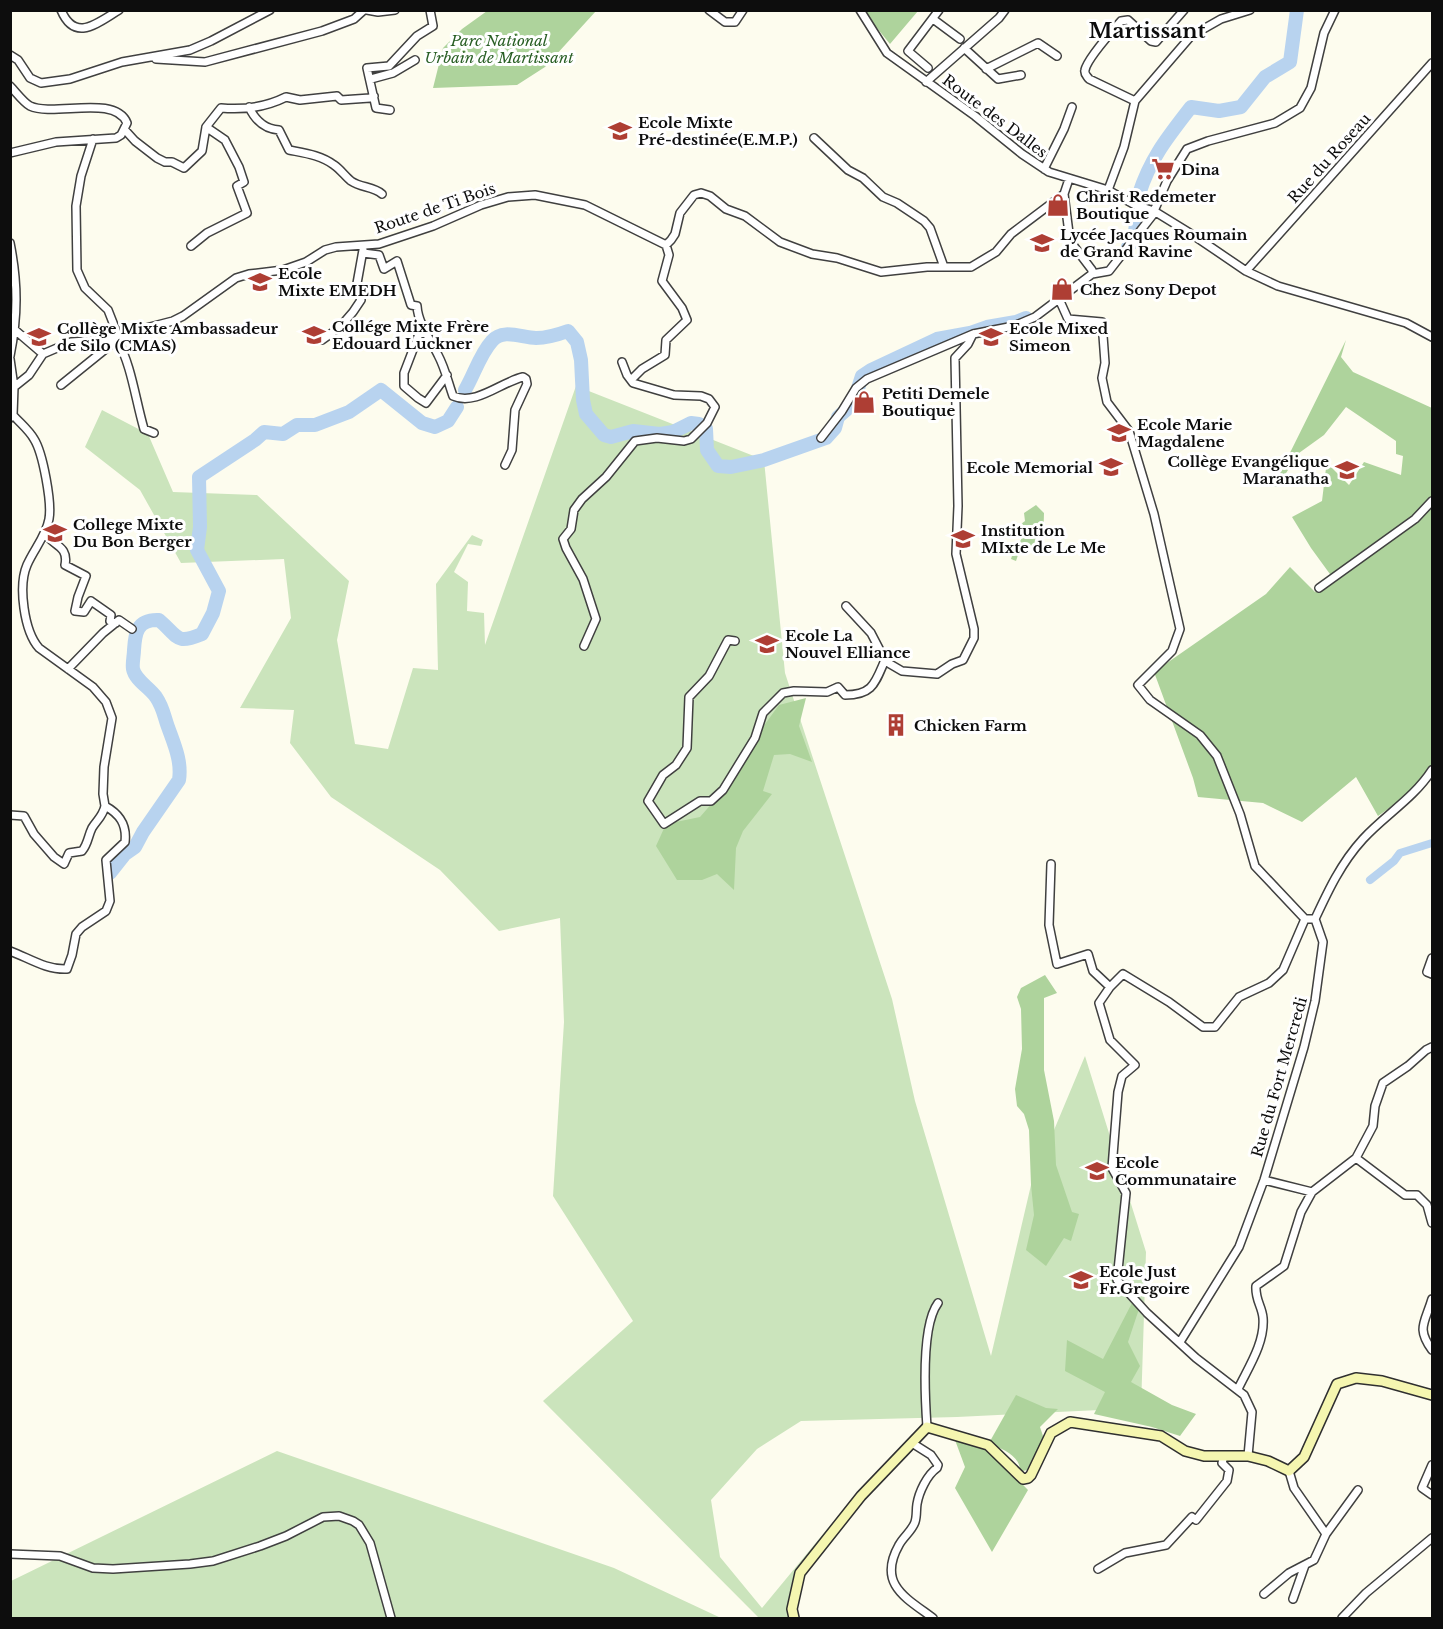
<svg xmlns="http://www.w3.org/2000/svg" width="1443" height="1629" font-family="'Libre Baskerville',serif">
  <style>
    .green { fill: #cbe4bc }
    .forest { fill: #aed39c }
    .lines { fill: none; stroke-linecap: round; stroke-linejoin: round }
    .canal { stroke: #b8d3ef; stroke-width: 8 }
    .river { stroke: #b8d3ef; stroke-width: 14 }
    .street-casing { stroke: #404040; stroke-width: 10 }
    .secondary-casing { stroke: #2f2f2f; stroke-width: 12 }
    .street { stroke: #fff; stroke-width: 7 }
    .secondary { stroke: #f5f6b0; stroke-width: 9 }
    .labels { text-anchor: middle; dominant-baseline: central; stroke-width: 6; stroke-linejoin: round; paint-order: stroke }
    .park-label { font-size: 15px; font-style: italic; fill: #285e24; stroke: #fff }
    .street-label { font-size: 15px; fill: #0d0d0d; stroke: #fff }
    .poi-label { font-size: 15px; font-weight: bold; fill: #0d0d0d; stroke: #fff; text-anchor: start }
    .district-label { font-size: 21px; font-weight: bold; fill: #0d0d0d; stroke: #fff }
  </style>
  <rect width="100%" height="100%" fill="#fdfcee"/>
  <!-- green -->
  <path class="green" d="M576,386l188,74 21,213 107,326 23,102 76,255 40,-171 54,-129 61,196 -5,156 -184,9 -156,4 -44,28 -46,51 9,57 42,51 71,-86c-24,32 -46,53 -44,96h-30l-216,-217 90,-80 -80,-125 11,-174 -4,-104 -61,13 -59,-61 -109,-73 -41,-54 4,-33 -54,-2 51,-90 -7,-59 -103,4 -41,-73 -55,-43 17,-37 46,24 25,58 84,3 92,86 -12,59 18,104 33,5 25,-81 25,2 -2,-86 36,-49 11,5 -2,6 -13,-2 -14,28 14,10 -1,29 17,2 1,32z
    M277,1451l337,117 107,50h-710v-37z"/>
  <!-- forest -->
  <path class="forest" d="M487,11v-1l109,1 -51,56 -28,18 -84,3 10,-40 19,-19z
    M863,11h55l-28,33z
    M1346,340l-5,17 12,15 79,36v357l-21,28 -33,23 -22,-39 -54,45 -39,-19 -65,-6 -5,-19 -39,-106 112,-78 24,-27 25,25 20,-11 -24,-33 -19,-31 30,-16 4,-33 4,-2 19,19 15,-23 37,13 2,-19 -7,-2v-13l-50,-34 -22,28 -25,18 -22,34h-4z
    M1036,505l8,8 -1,33 -4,5 -12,-4 -7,2 -4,12 -5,-2 4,-13 6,-6 1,-5 -5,-8 8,-6 -1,-8z
    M806,698l-7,28 13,36 -22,-8 -16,1 -11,36 9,3 -29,37 -7,17 -2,42 -17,-16 -15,6h-25l-21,-34 10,-22 34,-7 20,-23 40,-63 19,-26z
    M1045,975l12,18 -13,5v72l10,51 2,44 16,47 7,2 -8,27 -7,-3 -18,28 -20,-16 8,-35 -3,-30 -2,-55 -5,-16 -7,-8 -2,-17 7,-40 -1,-40 -4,-12 4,-9z
    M1133,1301l7,5 -12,36 12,24 -9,16 41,23 24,9 -16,22 -28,-9 -58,-13 11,-22 -40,-21 2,-31 36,19z
    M1016,1395l30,13 12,1 -18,18 4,12 -17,31 -4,1 -3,-2c-2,-15 -19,-20 -31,-26z
    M955,1440l31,7 42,43 -36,62 -37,-64 10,-21z"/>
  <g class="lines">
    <!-- canal -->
    <path class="canal" d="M1370,880l24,-19 6,-8 32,-10"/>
    <!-- river -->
    <path class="river" d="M1128,247c12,-14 6,-35 11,-53 12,-37 29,-57 52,-87l28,4 22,-4 24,-30 25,-15 7,-52
      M465,390c9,-15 15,-36 27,-49 11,-13 30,-3 44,-3 11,0 21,-3 32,-7l9,11 4,18 2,40 3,14 18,21 7,2 22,-6 27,3 13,-2 18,-9 8,1 7,5 1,21 11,16 13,1 33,-7 62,-22 9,-10 3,-11 15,-13 9,-28 9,-6 66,-31 33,-6 17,-6 29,-5 10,-4
      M110,873l15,-19 10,-7 8,-15 36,-52c3,-19 -5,-36 -11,-53 -4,-11 -5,-20 -12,-30 -6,-9 -21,-17 -23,-28 -1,-6 1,-13 1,-19 1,-17 3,-31 25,-30 20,17 16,25 43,14l11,-21 6,-22 -22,-41 3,-23 -1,-50 56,-37 9,-8 19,2 14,-9h18l34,-13 32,-22 41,33 13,4 13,-6 9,-14"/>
    <!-- street casing -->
    <g class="street-casing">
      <path id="street" d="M61,10c14,33 36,13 58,0
        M367,10l11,2 17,-2
        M709,10l16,12h10l8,-12
        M860,10l27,43 88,63 47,38 27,18 59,18 27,15 19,6 39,24 53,36 32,15 128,37 26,14
        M933,19l27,20
        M964,48l34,31 23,-4
        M10,55l8,5 12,18 11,5 29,-4 52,-17 68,-12 21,-9 59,-31
        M156,59l49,3 117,-31 32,-12 10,-9
        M928,68l-20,-17 31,-41
        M986,69l52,-26 19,13
        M371,79l22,-6 22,-13
        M926,82l73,-64 6,-8
        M10,86c6,6 13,16 20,20 24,11 85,-12 97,17l-6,12 -5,3 -60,4 -46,11
        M1135,101l-46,-22c-3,-4 -5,-5 -4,-9 2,-11 28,-40 36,-49l7,-1 23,21 5,1 28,-32
        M249,107c6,13 16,22 30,23l10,20c15,3 32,5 45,15 6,4 11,11 17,16 10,7 22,5 31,13
        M390,110l-14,-2 -9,-40 22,-2 28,-30 16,-10 -3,-16
        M125,130l10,11 22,17 8,4h7l12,6 18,-17 4,-24 15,-19c22,2 45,-1 65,-11l14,3 37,-4 4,4 29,-2 4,-2
        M814,138l34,32 15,8 20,19 14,6 27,18 6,7 14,39
        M1044,169l20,-40 8,-22
        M1108,190l16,-43 11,-46 56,-65 30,-17 29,-9
        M1154,211l13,-30 20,-32 21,-8 67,-18 25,-15 11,-20 13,-55 11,-23
        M10,243c8,40 8,73 0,113
        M191,246l16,-13 40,-20 -10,-27 7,-4 -5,-15 -14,-27 -19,-13
        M363,253l16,2 5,14 13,-8 14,44 6,1c1,17 13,33 21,49 7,13 10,27 15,41 23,10 48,-14 70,-19l3,2 1,5 -12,26 -3,40 -7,15
        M1246,271l186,-208
        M1092,274l17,-3 46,-59
        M1059,299l9,20 34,3 3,41 -3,15 5,24 22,29 25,83 26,115 -8,22 -34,34 12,15 50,35 17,21 23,58 15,52 50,53h10
        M15,330l28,24
        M426,332l-7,2 -15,39v13l14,12 8,5 21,-28
        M117,339c15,28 18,59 27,90l10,4
        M322,340c16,-10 29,-23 39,-40l-5,-11 7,-39
        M10,359l4,28 -1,28 -3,3
        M631,380l11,-11 23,-14 1,-15 21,-20 -5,-12 -20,-27 7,-26 -3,-10
        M61,385l47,-38 9,-14 -9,-23 -23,-22 -8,-18 -1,-64 5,-30 12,-37
        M14,387l15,-12 14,-21 28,-12 46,-3 29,-11 27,-7 10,-5 53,-38 13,-4 34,-4 23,-8 19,-12 11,-3 43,-3 54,-18 48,-21 27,-8 27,-2 50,10 81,40 5,-5 4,-6 5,-21 14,-18 7,-2 9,3 16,13 19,7 35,26 32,12 25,4 44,14 46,-5h44l25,-15 15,-18 53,-40
        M821,438l21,-27 14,-23 11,-9 106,-45
        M45,533c7,13 24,12 20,32l21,11 -8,21 -3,14 9,1 7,-11 20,14 -1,6 6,2
        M1319,588l96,-69 17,-18
        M846,606l25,27 14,27 5,4 12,7 35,3 15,-10 11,-4 11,-22v-9l-18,-75 2,-48 -3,-148 13,-14 5,-10 41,-8 21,-9 57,-43v-4l-22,-29 -6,-47 5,-15
        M735,641l-7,-1 -19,36 -20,21 -2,51 -11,17 -13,10 -15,26 16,23 36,-23h11l12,-11 32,-52 8,-25 20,-20 11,-2 33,1 11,-5 7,8c28,0 30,-12 40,-35
        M584,646l12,-27 -13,-40 -17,-31 -3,-9 8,-10 3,-19 8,-11 24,-22 29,-36 22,-3 27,3 7,-2 16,-16 8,-16 -6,-8 -8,-3 -27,-1 -41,-12 -6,-8 -5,-13
        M68,669l35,-36 16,-13 13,9
        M10,815l14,1 10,18 20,23 10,7 5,-11 13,-2c6,-7 6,-15 10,-23 5,-8 11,-12 13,-22
        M1051,864l-2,61 8,39 31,-10 5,17 17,16
        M10,951c19,7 36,19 57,18l5,-14 4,-21 6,-7 24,-16 4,-10 -4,-41 19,-18c2,-17 -5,-28 -20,-36l-2,-12 1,-27 8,-49 -6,-16 -13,-15 -54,-39c-15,-17 -21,-62 -12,-83 7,-16 19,-29 22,-46 3,-16 -6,-66 -15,-80 -5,-9 -14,-16 -21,-24
        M1432,958l-5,14 5,2
        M1356,1158l49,37h12l10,10 5,18
        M1264,1180l48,12 44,-34 17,-32 2,-20 8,-23 25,-17 18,-16 6,-3
        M1432,1299c-7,24 -16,29 0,51
        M1180,1342l59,-95 25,-67 40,-133 11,-46 8,-59 -8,-23c13,-28 26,-56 48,-80 22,-24 51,-41 69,-69
        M1238,1389c10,-21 27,-46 25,-71 -1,-12 -8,-18 -7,-32l28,-20 17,-54 11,-20
        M927,1427c-2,-29 -6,-101 11,-124
        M912,1443l19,12 7,10 -1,3c-10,7 -18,24 -20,36 -1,6 0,12 -2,18 -3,9 -12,15 -16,23 -22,39 7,53 34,73
        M1248,1456l4,-44 -8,-17 -48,-37 -49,-45 -30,-33 9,-87 -14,-25 6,-76 4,-16 13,-11 -25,-25 -11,-37 11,-16 13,-13 46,28 34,25h12l24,-30 30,-14 14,-13 22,-51
        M1432,1465l-10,23 10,7
        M1326,1534l32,-44
        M10,1554l50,2 33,12 20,1 77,-5 23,-3 47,-15 26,-10 37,-19 16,-1 14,5 6,4 11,18 21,75
        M1098,1569l27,-16 41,-8 26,-28 4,3 31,-39 2,-11 -7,-7 2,-7
        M1264,1594l25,-21 25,-13 12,-26 -32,-46 -5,-17
        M1293,1599l12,-34
        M1342,1618l24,-25 66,-55"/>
    </g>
    <!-- secondary casing -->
    <g class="secondary-casing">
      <path id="secondary" d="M794,1618l-2,-9 8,-36 61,-77 66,-69 61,18 35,34 5,-1 3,-3 20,-42 19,-11 91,14 24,15 19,5h44l20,5 21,10 15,-14 33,-73 19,-6 26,3 50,14"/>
    </g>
    <!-- street -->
    <use href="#street" class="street"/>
    <!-- secondary -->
    <use href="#secondary" class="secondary"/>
  </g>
  <!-- icons -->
  <defs>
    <g id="school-bare" transform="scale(1.8)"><path d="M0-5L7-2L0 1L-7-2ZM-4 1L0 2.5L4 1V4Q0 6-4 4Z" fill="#ae3e34" stroke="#fff" stroke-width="2.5" paint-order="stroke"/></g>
    <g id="supermarket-bare" transform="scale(1.8)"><path d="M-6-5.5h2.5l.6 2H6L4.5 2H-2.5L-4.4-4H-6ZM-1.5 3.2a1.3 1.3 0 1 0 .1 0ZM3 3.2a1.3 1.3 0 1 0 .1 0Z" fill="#ae3e34" stroke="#fff" stroke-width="2.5" paint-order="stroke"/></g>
    <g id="shop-bare" transform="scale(1.8)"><path d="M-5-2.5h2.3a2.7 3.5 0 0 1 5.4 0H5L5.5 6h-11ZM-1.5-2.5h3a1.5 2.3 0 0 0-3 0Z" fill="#ae3e34" stroke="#fff" stroke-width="2.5" paint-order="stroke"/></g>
    <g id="building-bare" transform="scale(1.8)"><path d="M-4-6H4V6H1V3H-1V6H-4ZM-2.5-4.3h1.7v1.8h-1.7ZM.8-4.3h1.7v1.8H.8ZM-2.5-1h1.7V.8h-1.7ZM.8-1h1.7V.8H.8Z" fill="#ae3e34" stroke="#fff" stroke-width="2.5" paint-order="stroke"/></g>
  </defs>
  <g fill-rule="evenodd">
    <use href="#school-bare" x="620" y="131"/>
    <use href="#supermarket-bare" x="1163" y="169"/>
    <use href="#shop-bare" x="1058" y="205"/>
    <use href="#school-bare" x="1042" y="243"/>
    <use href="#school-bare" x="260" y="282"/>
    <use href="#shop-bare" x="1062" y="289"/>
    <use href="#school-bare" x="314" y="335"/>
    <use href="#school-bare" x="39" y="337"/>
    <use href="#school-bare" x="991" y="337"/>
    <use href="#shop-bare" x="864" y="402"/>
    <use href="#school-bare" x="1119" y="433"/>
    <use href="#school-bare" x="1111" y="467"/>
    <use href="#school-bare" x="1347" y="470"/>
    <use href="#school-bare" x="55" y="533"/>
    <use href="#school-bare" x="963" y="539"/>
    <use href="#school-bare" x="767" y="644"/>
    <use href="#building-bare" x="896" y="725"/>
    <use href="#school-bare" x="1097" y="1171"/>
    <use href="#school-bare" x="1081" y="1280"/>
  </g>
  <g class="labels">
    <!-- park labels -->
    <g class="park-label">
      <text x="499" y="40">Parc National<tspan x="499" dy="17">Urbain de Martissant</tspan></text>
    </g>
    <!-- street labels -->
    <g class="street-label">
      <text transform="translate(995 116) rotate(37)">Route des Dalles</text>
      <text transform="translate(1329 158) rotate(-48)">Rue du Roseau</text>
      <text transform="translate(435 208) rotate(-19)">Route de Ti Bois</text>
      <text transform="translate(1279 1077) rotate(-74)">Rue du Fort Mercredi</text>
    </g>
    <!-- poi labels -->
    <g class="poi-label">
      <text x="638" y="122">Ecole Mixte<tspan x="638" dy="17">Pré-destinée(E.M.P.)</tspan></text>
      <text x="1181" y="169">Dina</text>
      <text x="1076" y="196">Christ Redemeter<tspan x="1076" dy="17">Boutique</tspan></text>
      <text x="1060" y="234">Lycée Jacques Roumain<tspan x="1060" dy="17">de Grand Ravine</tspan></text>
      <text x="278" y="273">Ecole<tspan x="278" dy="17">Mixte EMEDH</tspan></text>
      <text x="1080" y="289">Chez Sony Depot</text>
      <text x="332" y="326">Collége Mixte Frère<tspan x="332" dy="17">Edouard Luckner</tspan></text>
      <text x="57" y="328">Collège Mixte Ambassadeur<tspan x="57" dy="17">de Silo (CMAS)</tspan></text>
      <text x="1009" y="328">Ecole Mixed<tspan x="1009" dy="17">Simeon</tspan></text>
      <text x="882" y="393">Petiti Demele<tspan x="882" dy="17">Boutique</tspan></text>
      <text x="1137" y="424">Ecole Marie<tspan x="1137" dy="17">Magdalene</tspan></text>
      <text x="1329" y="461" text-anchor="end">Collège Evangélique<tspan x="1329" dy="17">Maranatha</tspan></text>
      <text x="1093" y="467" text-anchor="end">Ecole Memorial</text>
      <text x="73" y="524">College Mixte<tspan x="73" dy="17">Du Bon Berger</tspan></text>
      <text x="981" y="530">Institution<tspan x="981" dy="17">MIxte de Le Me</tspan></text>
      <text x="785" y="635">Ecole La<tspan x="785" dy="17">Nouvel Elliance</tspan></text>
      <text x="914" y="725">Chicken Farm</text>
      <text x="1115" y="1162">Ecole<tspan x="1115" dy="17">Communataire</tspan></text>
      <text x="1099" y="1271">Ecole Just<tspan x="1099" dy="17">Fr.Gregoire</tspan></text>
    </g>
    <!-- district labels -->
    <g class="district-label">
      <text x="1147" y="31">Martissant</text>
    </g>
  </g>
  <!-- border -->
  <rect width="1443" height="1629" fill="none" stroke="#0d0d0d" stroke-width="24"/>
</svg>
